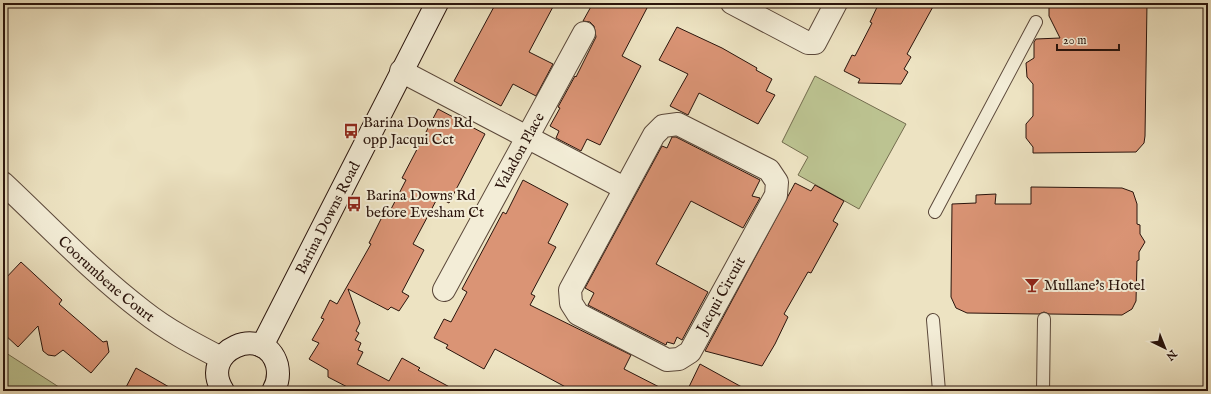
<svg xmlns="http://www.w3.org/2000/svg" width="1211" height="394" font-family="'IM FELL English',serif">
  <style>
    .green { fill: #bcc391; stroke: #736c4e }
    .building { fill: #da9475; stroke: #2a140c }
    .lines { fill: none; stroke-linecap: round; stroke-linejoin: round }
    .lane-casing { stroke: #5b483a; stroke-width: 14 }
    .street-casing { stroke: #5b483a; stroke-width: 24 }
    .secondary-casing { stroke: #2a140c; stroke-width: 24 }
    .lane { stroke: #f3edd7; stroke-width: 12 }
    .street { stroke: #f3edd7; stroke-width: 22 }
    .secondary { stroke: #f3edd7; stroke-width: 22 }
    .labels { text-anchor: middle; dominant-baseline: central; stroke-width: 4; stroke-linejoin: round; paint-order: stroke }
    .poi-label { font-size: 15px; fill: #2a140c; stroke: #f3edd7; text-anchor: start }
    .street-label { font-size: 15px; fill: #2a140c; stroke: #f3edd7 }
  </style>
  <rect width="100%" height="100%" fill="#ede3c2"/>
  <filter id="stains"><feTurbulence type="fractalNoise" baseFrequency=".005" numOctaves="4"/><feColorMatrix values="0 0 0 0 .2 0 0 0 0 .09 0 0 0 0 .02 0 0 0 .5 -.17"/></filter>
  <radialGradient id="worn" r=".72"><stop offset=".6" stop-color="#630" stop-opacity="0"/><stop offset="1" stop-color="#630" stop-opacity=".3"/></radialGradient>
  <!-- green -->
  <path class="green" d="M815,76l91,48 -47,85 -61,-34 10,-18 -26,-15z
    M3,351l62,40h-62z"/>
  <!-- building -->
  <path class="building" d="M496,3h59l-26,49 24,12 -17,32 -23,-12 -12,22 -47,-25z
    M593,3h46l8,5 -25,48 19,10 -41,79 -13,-6 -6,12 -25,-13 3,-7 -9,-5 10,-18 -2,-1 17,-31 1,1 20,-40 -2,-11 -4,-4 -7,-1z
    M879,3h56l-28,51 4,3 -7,12 4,3 -7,12 -43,-1 2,-4 -16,-8 8,-16 3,1 17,-33 -2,-1z
    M1049,3h98l-2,133 -1,7 -8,9 -103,1v-6l-7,-9v-14l7,-8v-32l-6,-7 -1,-14 8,-5v-16l2,-3 24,-1 -11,-22z
    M677,27l45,21 35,20 -1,2 16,9 -6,12 9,4 -17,29 -59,-31 -11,22 -18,-9 18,-32 -29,-14z
    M438,109l47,25 -36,69 -11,-6 -25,47 11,6 -22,42 7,4 -10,15 -8,-4 -3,3 -40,-21 12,34 -4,8 3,2 -4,7 6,3 -3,7 5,2 -6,12 32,17 13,-23 18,10 -2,2 39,21h-102l-27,-14v-7l-19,-11 10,-16 -7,-3 12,-21 -3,-1 9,-18 7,4 34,-60 -2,-1 16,-32 4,2 17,-33 -4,-2z
    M672,137h4l84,43 -8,16 8,2 -17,30 -52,-27 -35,63 52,28 -26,48 -5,-3 -3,7 -7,-2 -1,3 -78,-40 6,-12 -9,-5 77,-142 5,2z
    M523,180l45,24 -20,39 8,4 -25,47 4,2 -5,9 101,50 -7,14 43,22h-94l-78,-42 -11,20 -38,-21 2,-3 -14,-7 10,-19 7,3 16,-30 -5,-3 23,-43 18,-34 3,2z
    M795,183l16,8 4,-6 29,16 -11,20 5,3 -27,49 -3,-1 -24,42 4,3 -13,27 -13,22 -57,-15z
    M1031,187l91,1 11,4 4,12v20l3,1v9l5,8 -6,10v8l-2,1 -1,40 -4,8 -10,6 -73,-1 -5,-2 -5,2 -72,-1 -11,-5 -5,-11 1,-93 24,-1v-8l20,-1 -1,10h36z
    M21,262l41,38 -3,4 44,38 4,-1 2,11 -18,21 -28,-23 -8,6 -7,-1 -5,-4 -5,-25 -20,21 -15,-14v-52z
    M700,364l49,27h-62z
    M136,368l40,23h-52z"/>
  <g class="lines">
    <!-- lane casing -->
    <g class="lane-casing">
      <path id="lane" d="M935,212l101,-190
        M933,320l6,71
        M1043,391l1,-72"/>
    </g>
    <!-- street casing -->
    <g class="street-casing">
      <g id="street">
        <path d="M732,3l76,40h7l21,-40"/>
        <path d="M401,71l223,117"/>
        <path d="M678,124l91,46 8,12 -1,13 -86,157 -11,7 -12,1 -89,-46 -7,-11 -1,-13 84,-155 9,-9z"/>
        <path id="s1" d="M3,183c46,43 90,90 140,128 24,19 51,33 78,47"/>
        <path id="s2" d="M444,290l140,-257"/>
      </g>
    </g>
    <!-- secondary casing -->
    <g class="secondary-casing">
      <g id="secondary">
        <path id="s3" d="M262,346l175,-343"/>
        <path d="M223,391c-26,-41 42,-69 54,-26 2,9 1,18 -4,26"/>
      </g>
    </g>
    <!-- lane -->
    <use href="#lane" class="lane"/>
    <!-- street -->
    <use href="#street" class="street"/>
    <!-- secondary -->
    <use href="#secondary" class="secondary"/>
  </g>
  <!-- icons -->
  <defs>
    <g id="bus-bare" transform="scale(1.2)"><path d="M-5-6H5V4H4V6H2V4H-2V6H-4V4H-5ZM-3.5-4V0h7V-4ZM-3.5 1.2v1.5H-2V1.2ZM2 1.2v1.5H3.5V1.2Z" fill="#8f2418" stroke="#f3edd7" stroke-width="2.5" paint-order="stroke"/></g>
    <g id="bar-bare" transform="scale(1.2)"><path d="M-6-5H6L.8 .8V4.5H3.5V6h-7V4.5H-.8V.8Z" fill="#8f2418" stroke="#f3edd7" stroke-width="2.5" paint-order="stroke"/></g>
  </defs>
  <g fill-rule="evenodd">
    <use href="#bus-bare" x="351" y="131"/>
    <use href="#bus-bare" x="354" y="204"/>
    <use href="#bar-bare" x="1032" y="285"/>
  </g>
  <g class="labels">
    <!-- poi labels -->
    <g class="poi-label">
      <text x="363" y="122">Barina Downs Rd<tspan x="363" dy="17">opp Jacqui Cct</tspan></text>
      <text x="366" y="195">Barina Downs Rd<tspan x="366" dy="17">before Evesham Ct</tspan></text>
      <text x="1044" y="285">Mullane's Hotel</text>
    </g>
    <!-- street labels -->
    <g class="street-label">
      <text stroke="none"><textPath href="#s2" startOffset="158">Valadon Place</textPath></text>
      <text stroke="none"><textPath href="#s3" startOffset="144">Barina Downs Road</textPath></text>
      <text stroke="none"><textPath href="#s1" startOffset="141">Coorumbene Court</textPath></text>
      <text transform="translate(721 295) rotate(-61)">Jacqui Circuit</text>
    </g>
  </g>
  <!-- margin -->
  <rect width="1211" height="394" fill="none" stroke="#ede3c2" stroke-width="16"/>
  <rect x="4" y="4" width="1203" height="386" fill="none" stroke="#2a140c" stroke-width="2"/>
  <rect x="8" y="8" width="1195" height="378" fill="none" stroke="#2a140c"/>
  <!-- north arrow -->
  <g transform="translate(1165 348) rotate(137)" stroke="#f3edd7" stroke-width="3" paint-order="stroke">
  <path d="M0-3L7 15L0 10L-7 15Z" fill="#2a140c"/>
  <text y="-6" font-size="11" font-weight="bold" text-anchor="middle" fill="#2a140c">N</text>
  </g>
  <!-- scale -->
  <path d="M1057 44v6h62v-6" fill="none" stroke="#2a140c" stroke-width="2"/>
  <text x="1063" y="44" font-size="12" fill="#2a140c" stroke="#f3edd7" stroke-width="3" paint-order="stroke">20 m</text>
  <rect width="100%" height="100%" filter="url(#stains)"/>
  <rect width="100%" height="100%" fill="url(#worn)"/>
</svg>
